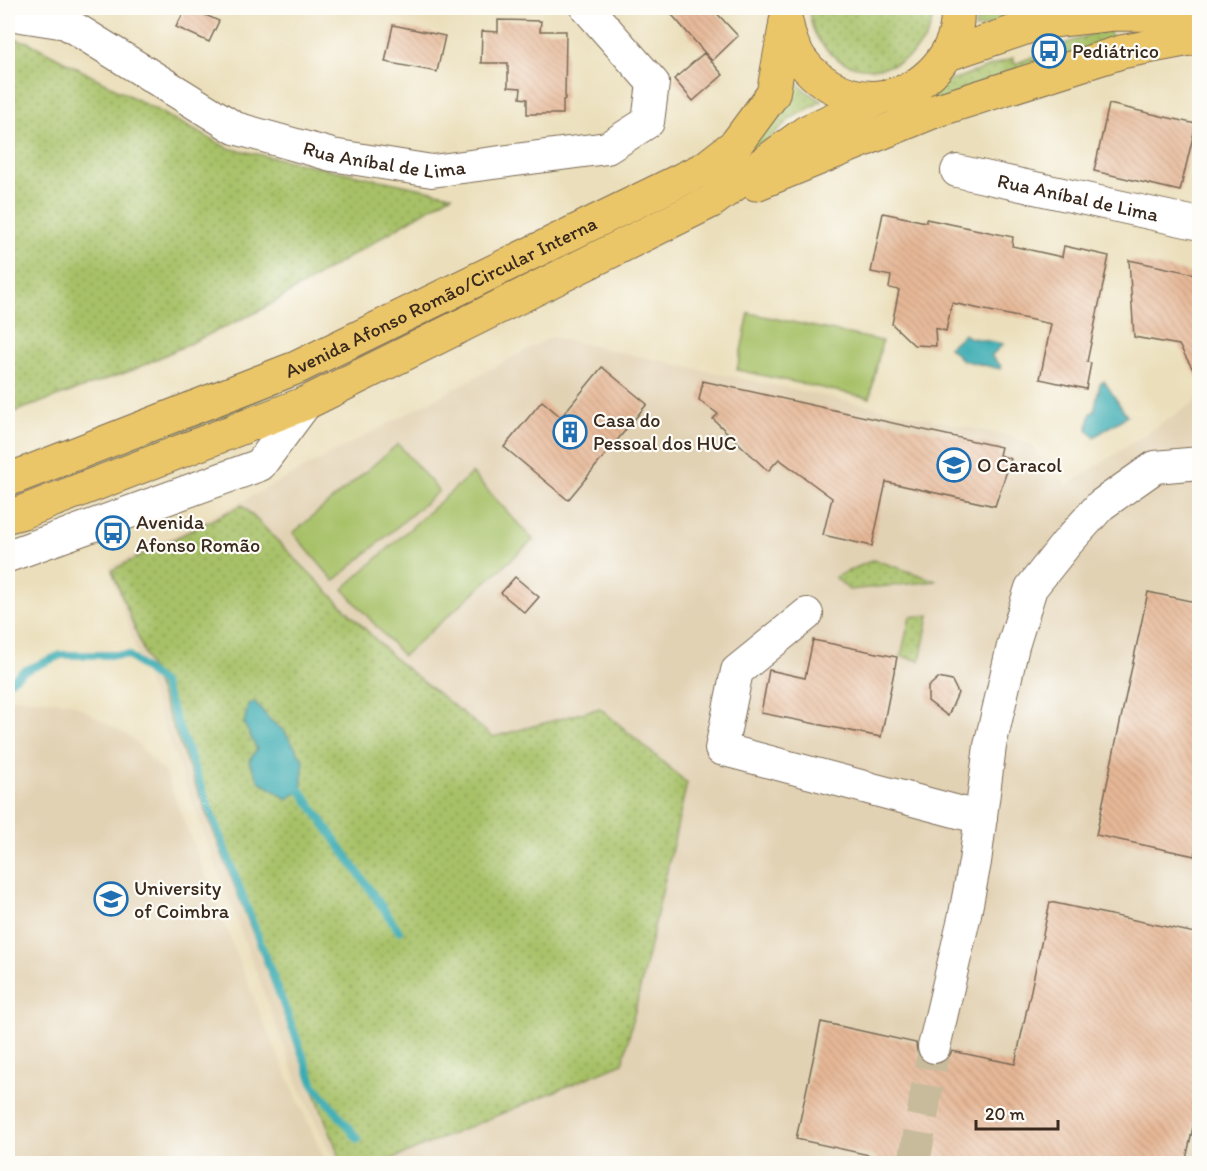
<svg xmlns="http://www.w3.org/2000/svg" width="1207" height="1171" font-family="Itim,sans-serif">
  <style>
    .built { fill: #e2d2b4 }
    .grass { fill: url(#grass-dots); stroke: #717642; stroke-width: 1.5 }
    .garden { fill: #a7c167; stroke: #717642; stroke-width: 1.5 }
    .water { fill: #3aacb2; stroke: #3a6b68; stroke-width: 1.5 }
    .lines { fill: none; stroke-linecap: round; stroke-linejoin: round }
    .stream { stroke: #3aacb2; stroke-width: 8 }
    .building { fill: url(#building-back-hatch) }
    .minor-tunnel { stroke: #c8bb9c; stroke-width: 32; stroke-dasharray: 32 16; stroke-linecap: butt }
    .minor-casing { stroke: #796955; stroke-width: 34 }
    .major-casing { stroke: #796955; stroke-width: 35 }
    .minor { stroke: #fff; stroke-width: 32 }
    .major { stroke: #ebc669; stroke-width: 33 }
    .labels { text-anchor: middle; dominant-baseline: central; stroke-width: 4.5; stroke-linejoin: round; paint-order: stroke }
    .poi-label { font-size: 20px; fill: #3b2a1e; stroke: #fdfcf7; text-anchor: start }
    .street-label { font-size: 20px; fill: #3b2a1e; stroke: #fdfcf7 }
  </style>
  <defs>
    <pattern id="grass-dots" width="8" height="8" patternUnits="userSpaceOnUse" patternTransform="scale(1.5)"><rect width="8" height="8" fill="#a7c167"/><path d="M2 2h.1M6 6h.1" fill="none" stroke="#899d54" stroke-width="1.8" stroke-linecap="round"/></pattern>
    <pattern id="building-back-hatch" width="6" height="6" patternUnits="userSpaceOnUse" patternTransform="scale(1.5)"><rect width="6" height="6" fill="#e6b897"/><path d="M-1 5l2 2M0 0l6 6M5-1l2 2" fill="none" stroke="#c69e82"/></pattern>
  </defs>
  <rect width="100%" height="100%" fill="#fdfcf7"/>
  <filter id="ink" filterUnits="userSpaceOnUse"><feTurbulence type="fractalNoise" baseFrequency=".0167" numOctaves="2"/><feDisplacementMap in="SourceGraphic" scale="12" xChannelSelector="R" yChannelSelector="G"/><feConvolveMatrix kernelMatrix="1 2 1 2 8 2 1 2 1" color-interpolation-filters="sRGB"/></filter>
  <filter id="wash" filterUnits="userSpaceOnUse"><feTurbulence type="fractalNoise" baseFrequency=".008" numOctaves="4" result="noise"/><feDisplacementMap in="SourceGraphic" scale="24" xChannelSelector="R" yChannelSelector="G"/><feGaussianBlur stdDeviation="1.35" result="paint"/><feColorMatrix in="noise" values="0 0 0 0 0 0 0 0 0 0 0 0 0 0 0 0 0 1.4 0 .05"/><feComposite in="paint" operator="in"/></filter>
  <g filter="url(#wash)">
    <rect width="100%" height="100%" fill="#ebdfbb"/>
    <!-- built -->
    <path class="built" d="M551,337l461,100 19,8 37,40 131,-86v764h-864l-36,-77 -156,-415 -34,-104 132,-65z
      M8,698l62,4 62,36 33,35 99,251 62,139h-318z"/>
    <!-- grass -->
    <path class="grass" d="M810,8h123c-1,5 -1,12 -2,18 -14,44 -74,58 -105,23 -7,-7 -13,-17 -15,-28 -1,-4 -1,-9 -1,-13z
      M977,8h81l-83,21 2,-12z
      M1107,28l3,2 1,17 -243,76 -45,9 118,-48 72,-26 2,6 25,-10 2,8 23,-9 -3,-8z
      M8,38l20,4 200,106 224,47 -191,115 -128,60 -125,44z
      M792,78l14,13 16,10 -32,18 -43,40 -26,18c-232,118 -465,239 -713,320v-8l718,-324z
      M242,505l154,155 97,77 107,-29 87,75 -64,280 -240,100h-41l-230,-593z
      M873,560l8,2 56,19 -88,9 -14,-13z
      M929,615l-9,46 -19,-5 9,-39z"/>
    <!-- garden -->
    <path class="garden" d="M749,313l133,28 -12,57 -133,-28z
      M398,444l41,47 -105,90 -41,-48z
      M472,473l61,67 -130,116 -60,-67z"/>
    <!-- water -->
    <path class="water" d="M964,334l4,3 35,7 -12,12 10,10v3l-39,-9 -13,-13z
      M1104,381l23,35 -33,21 -7,-8 4,-16 3,-1 6,-28z
      M255,702l14,17 16,13 19,29 -3,30 -14,8 -28,-18 -10,-20 8,-12 -13,-25 4,-20z"/>
    <g class="lines">
      <!-- stream -->
      <path class="stream" d="M8,683l14,-11 39,-17h67l34,28 152,402 44,54
        M301,791l98,140"/>
    </g>
    <g id="blocks">
      <!-- building -->
      <path class="building" d="M186,8h4l29,13 -10,21 -33,-15z
        M666,8h46l26,28 -26,25z
        M498,20l43,1 -1,10h26l-1,68 -2,1v14h-36v-15l-7,-1 1,-10 -13,-1v-24h-27l1,-32 16,1z
        M393,25l52,11 -8,36 -52,-10z
        M704,53l19,22 -30,26 -19,-22z
        M1109,104l87,20 -16,67 -86,-20z
        M883,213l43,9v-3l87,18 -1,9 50,11 2,-11 45,10 -22,106 4,1 -5,26 -46,-10 11,-55 -99,-21 -6,28 -11,-3 1,18 -22,-1 -22,-21 7,-34 -10,-2 2,-12 -20,-4z
        M1129,260l71,15v107l-21,-37 -45,-8z
        M602,367l45,37 -79,96 -64,-53 38,-46 19,16z
        M703,381l298,66 -2,8 12,4 -16,47 -109,-24 -14,64 -49,-11 9,-37 -53,-39 -11,12 -55,-52 5,-5 -19,-14z
        M515,577l24,20 -14,16 -24,-20z
        M1148,592l52,11v233l-5,20 -99,-21z
        M813,640l84,17 -16,80 -120,-24 8,-43 36,8z
        M938,678l14,3 6,12 -10,23 -20,-15v-14z
        M1050,902l150,32v134l-8,35 6,1 -13,60h-309l2,-7 -82,-18 25,-117 95,21 1,9 4,8 9,5 9,-1 8,-4 5,-9 63,13z"/>
    </g>
  </g>
  <g filter="url(#ink)">
    <use href="#blocks" fill-opacity="0" stroke="#796955" stroke-width="1.5"/>
    <g class="lines">
      <!-- minor-tunnel -->
      <path class="minor-tunnel" d="M914,1164l20,-117"/>
      <!-- minor casing -->
      <g class="minor-casing">
        <g id="minor">
          <path id="s1" d="M8,14l58,9 169,105 97,27 100,16 175,-23 41,-26 5,-39 -66,-75"/>
          <path id="s2" d="M957,171l243,53"/>
          <path d="M8,556l252,-91 46,-62"/>
          <path d="M807,614l-70,57 -16,78 260,69"/>
          <path d="M934,1047l31,-133 10,-52 15,-116 23,-100 18,-58 35,-44 35,-39 54,-38 45,-4"/>
        </g>
      </g>
      <!-- major casing -->
      <g class="major-casing">
        <g id="major">
          <path d="M786,21c2,9 4,19 8,27 15,31 52,53 87,49 43,-5 80,-45 76,-89"/>
          <path d="M946,55l97,-33 71,-8 86,1"/>
          <path d="M756,184l179,-73 186,-59 79,-15"/>
          <path id="s3" d="M8,479l8,-2 282,-110 407,-199 31,-24 37,-50 13,-72"/>
          <path d="M8,516l15,-4 283,-109 406,-202 94,-69 75,-35"/>
        </g>
      </g>
      <!-- minor -->
      <use href="#minor" class="minor"/>
      <!-- major -->
      <use href="#major" class="major"/>
    </g>
  </g>
  <!-- icons -->
  <defs>
    <g id="bus-ring" transform="scale(1.725)"><circle r="9.5" fill="#fdfcf7" stroke="#1f6fb2" stroke-width="1.5"/><path d="M-5-6H5V4H4V6H2V4H-2V6H-4V4H-5ZM-3.5-4V0h7V-4ZM-3.5 1.2v1.5H-2V1.2ZM2 1.2v1.5H3.5V1.2Z" fill="#1f6fb2"/></g>
    <g id="building-ring" transform="scale(1.725)"><circle r="9.5" fill="#fdfcf7" stroke="#1f6fb2" stroke-width="1.5"/><path d="M-4-6H4V6H1V3H-1V6H-4ZM-2.5-4.3h1.7v1.8h-1.7ZM.8-4.3h1.7v1.8H.8ZM-2.5-1h1.7V.8h-1.7ZM.8-1h1.7V.8H.8Z" fill="#1f6fb2"/></g>
    <g id="school-ring" transform="scale(1.725)"><circle r="9.5" fill="#fdfcf7" stroke="#1f6fb2" stroke-width="1.5"/><path d="M0-5L7-2L0 1L-7-2ZM-4 1L0 2.5L4 1V4Q0 6-4 4Z" fill="#1f6fb2"/></g>
    <g id="university-ring" transform="scale(1.725)"><circle r="9.5" fill="#fdfcf7" stroke="#1f6fb2" stroke-width="1.5"/><path d="M0-5L7-2L0 1L-7-2ZM-4 1L0 2.5L4 1V4Q0 6-4 4Z" fill="#1f6fb2"/></g>
  </defs>
  <g fill-rule="evenodd">
    <use href="#bus-ring" x="1049" y="51"/>
    <use href="#building-ring" x="570" y="432"/>
    <use href="#school-ring" x="954" y="465"/>
    <use href="#bus-ring" x="113" y="533"/>
    <use href="#university-ring" x="111" y="899"/>
  </g>
  <g class="labels">
    <!-- poi labels -->
    <g class="poi-label">
      <text x="1072" y="51">Pediátrico</text>
      <text x="593" y="420">Casa do<tspan x="593" dy="23">Pessoal dos HUC</tspan></text>
      <text x="977" y="465">O Caracol</text>
      <text x="136" y="522">Avenida<tspan x="136" dy="23">Afonso Romão</tspan></text>
      <text x="134" y="888">University<tspan x="134" dy="23">of Coimbra</tspan></text>
    </g>
    <!-- street labels -->
    <g class="street-label">
      <text stroke="none"><textPath href="#s1" startOffset="411">Rua Aníbal de Lima</textPath></text>
      <text stroke="none"><textPath href="#s2" startOffset="124">Rua Aníbal de Lima</textPath></text>
      <text stroke="none"><textPath href="#s3" startOffset="470">Avenida Afonso Romão/Circular Interna</textPath></text>
    </g>
  </g>
  <!-- margin -->
  <rect width="1207" height="1171" fill="none" stroke="#fdfcf7" stroke-width="30"/>
  <!-- scale -->
  <path d="M976 1120v9h82v-9" fill="none" stroke="#3b2a1e" stroke-width="3"/>
  <text x="985" y="1120" font-size="18" fill="#3b2a1e" stroke="#fdfcf7" stroke-width="4.5" paint-order="stroke">20 m</text>
</svg>
